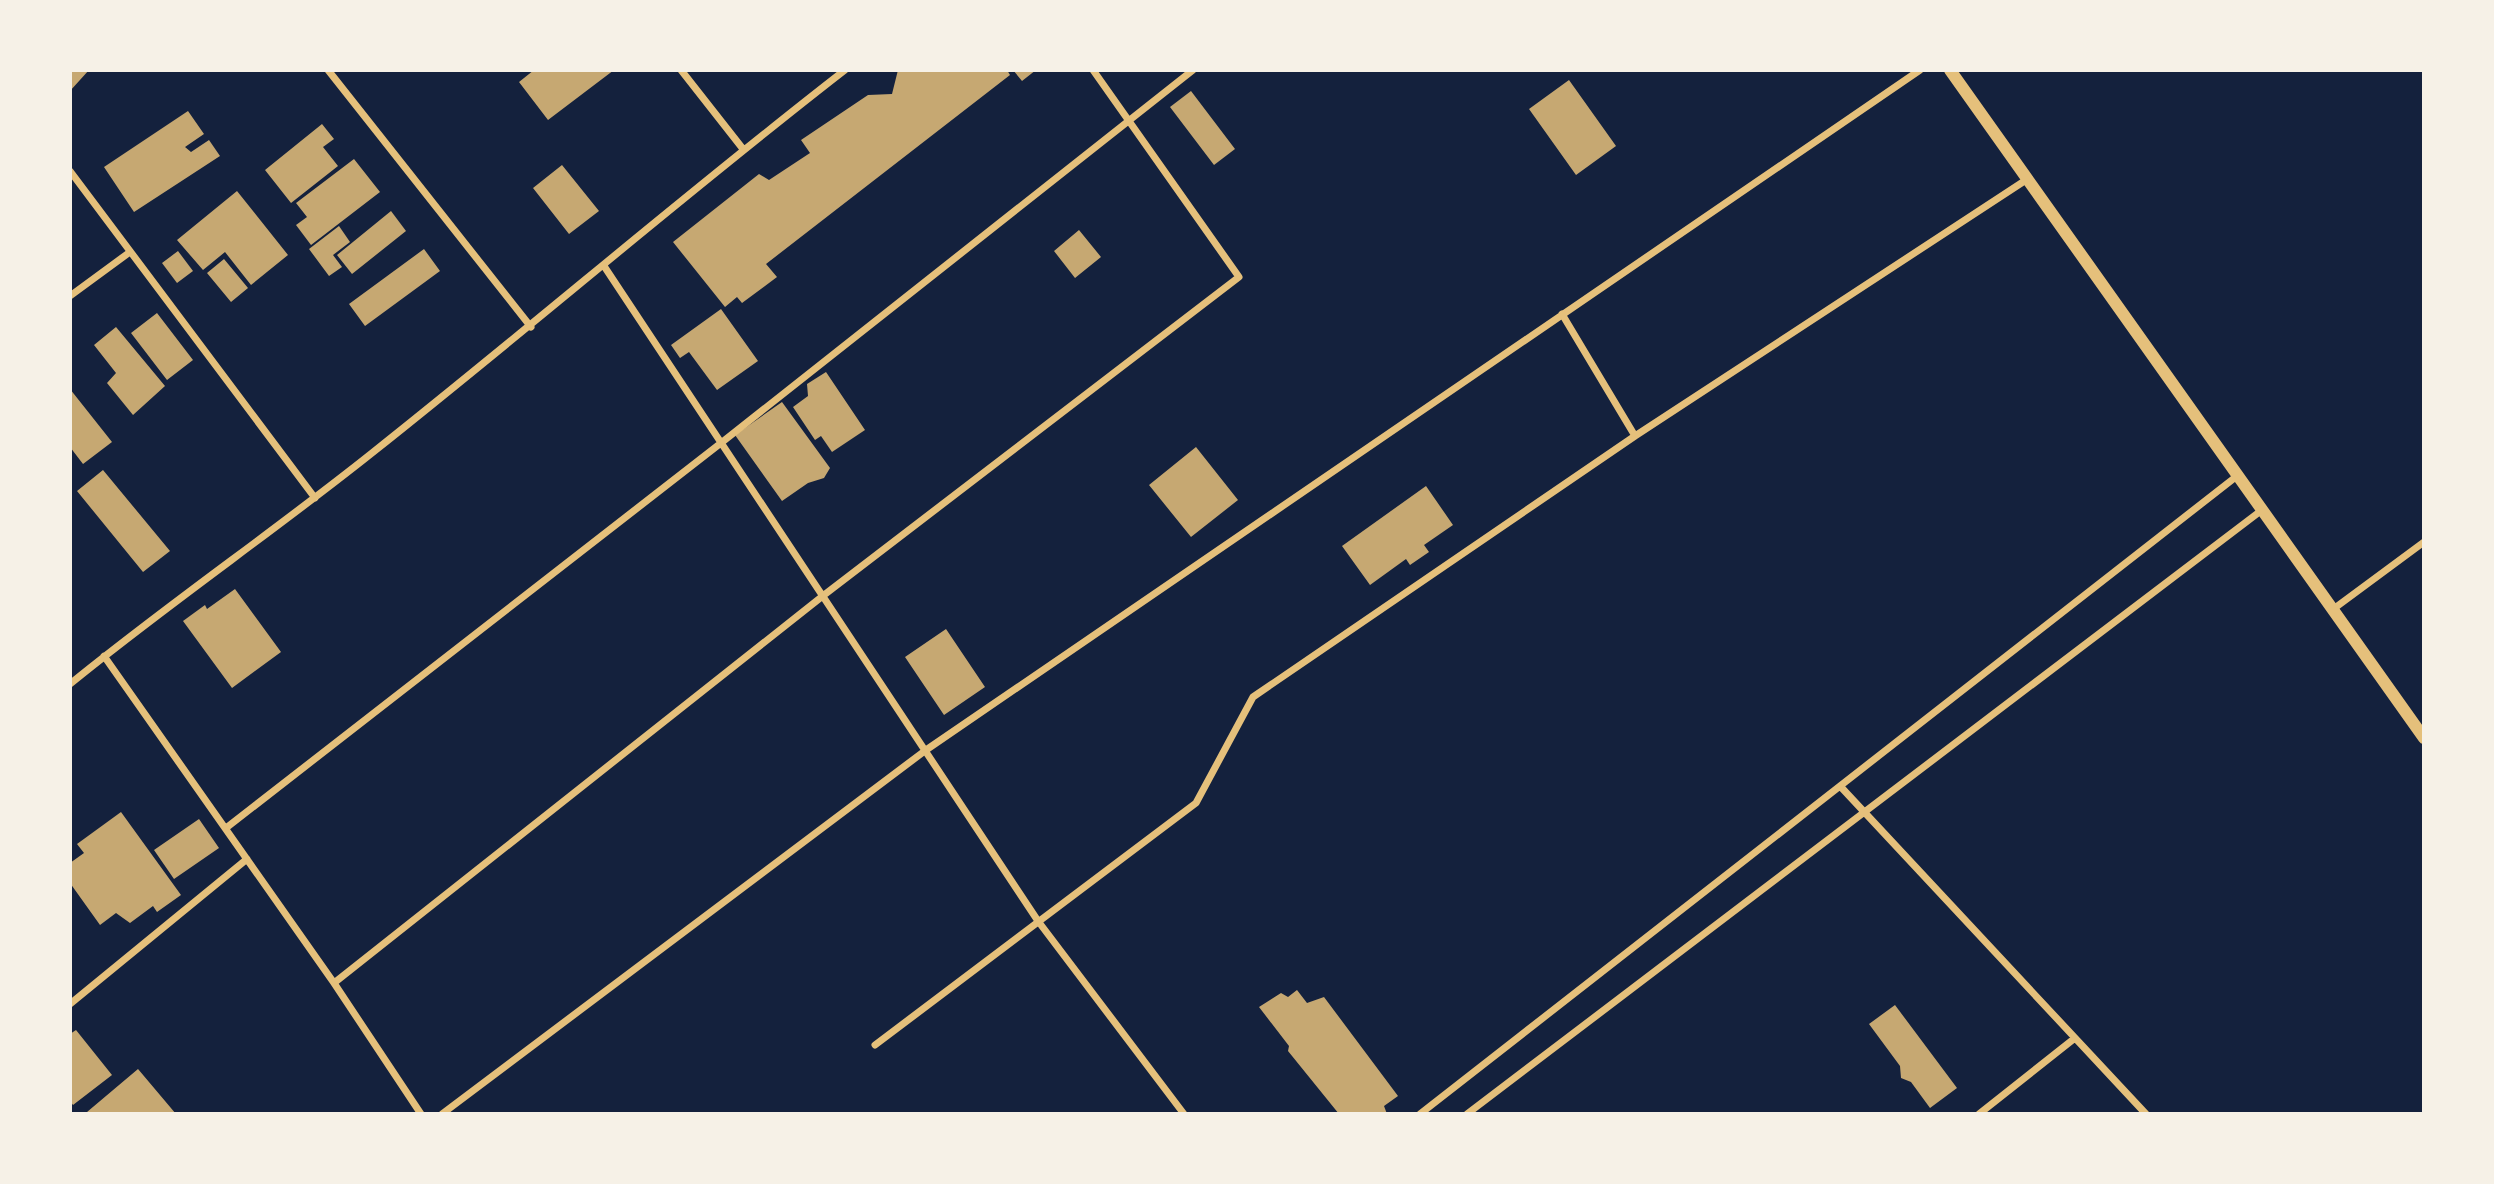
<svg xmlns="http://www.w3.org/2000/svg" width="2494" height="1184" font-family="Merriweather,serif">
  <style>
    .building { fill: #c6a872 }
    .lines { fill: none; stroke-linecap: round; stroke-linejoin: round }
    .minor { stroke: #e5c07b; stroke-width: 7 }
    .tertiary { stroke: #e5c07b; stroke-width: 12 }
  </style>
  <rect width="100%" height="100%" fill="#14213d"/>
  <!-- building -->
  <path class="building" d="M70,70h19l-19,21z
    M534,70h80l-66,50 -29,-38z
    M898,70h109l3,5 -244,189 11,13 -35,26 -5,-6 -12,10 -52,-65 86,-68 10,6 41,-27 -9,-13 67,-45 24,-1z
    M1013,70h23l-14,11z
    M1569,80l47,66 -40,29 -47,-66z
    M1191,91l44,58 -21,16 -44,-58z
    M188,111l16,23 -19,13 6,5 18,-12 11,16 -86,56 -30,-45z
    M322,124l12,15 -11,8 15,19 -47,37 -26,-33z
    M354,159l26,33 -69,53 -15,-20 11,-8 -11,-14z
    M562,165l37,46 -30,23 -36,-46z
    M237,191l51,64 -37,30 -26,-33 -22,18 -26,-30z
    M391,211l15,20 -54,43 -15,-19z
    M339,226l11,16 -17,13 9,12 -13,9 -20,-27z
    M1079,230l22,27 -26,21 -21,-27z
    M424,249l16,22 -75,55 -16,-22z
    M178,251l15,20 -16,12 -15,-20z
    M224,259l24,29 -17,14 -24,-29z
    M721,309l37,52 -41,29 -28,-38 -9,6 -9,-13z
    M157,313l36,47 -26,20 -36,-47z
    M116,327l49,59 -32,29 -26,-32 9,-10 -22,-28z
    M826,372l39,58 -33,22 -11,-16 -6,4 -22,-33 15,-11 -1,-12z
    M70,389l42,53 -29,22 -13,-17z
    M782,402l48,66 -6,10 -16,5 -26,18 -47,-66z
    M1196,447l42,53 -47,37 -42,-52z
    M103,470l67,81 -27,21 -66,-81z
    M1426,486l27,39 -29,20 5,7 -19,13 -4,-6 -36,26 -28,-39z
    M235,589l46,63 -49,36 -49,-67 22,-16 2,4z
    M946,629l39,58 -41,28 -39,-58z
    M121,812l60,83 -24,17 -4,-6 -23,17 -14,-10 -16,12 -30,-42v-20l14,-10 -7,-9z
    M199,819l20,29 -45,31 -20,-29z
    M1297,990l10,13 17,-6 74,99 -14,10 3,8h-48l-51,-63 1,-5 -30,-39 22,-14 7,4z
    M1895,1005l62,83 -27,20 -19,-26 -10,-4 -1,-12 -31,-42z
    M76,1030l36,45 -39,30 -3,-4v-67z
    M138,1069l38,45h-87l-2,-2z"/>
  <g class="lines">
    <!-- minor -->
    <path class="minor" d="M328,70l203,257
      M681,70l62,79
      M70,171l245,327
      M604,266l434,655 146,193
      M70,296l60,-44
      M1635,436l391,-256
      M2332,610l92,-68
      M104,656l230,327 87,131
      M70,684c98,-80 203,-152 302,-231 159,-126 313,-259 473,-383
      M1840,786l306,328
      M226,828l495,-385 472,-373
      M334,983l490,-388 415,-318 -146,-207
      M70,1004l177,-145
      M875,1045l321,-242 57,-106 382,-261 -73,-122
      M442,1114l484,-364 994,-680
      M1420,1114l817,-638
      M1467,1114l795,-604
      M1979,1114l96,-76"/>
    <!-- tertiary -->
    <path class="tertiary" d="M1950,70l474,668"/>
  </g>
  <!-- border -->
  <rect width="2494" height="1184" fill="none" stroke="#f6f1e7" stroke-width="144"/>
</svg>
